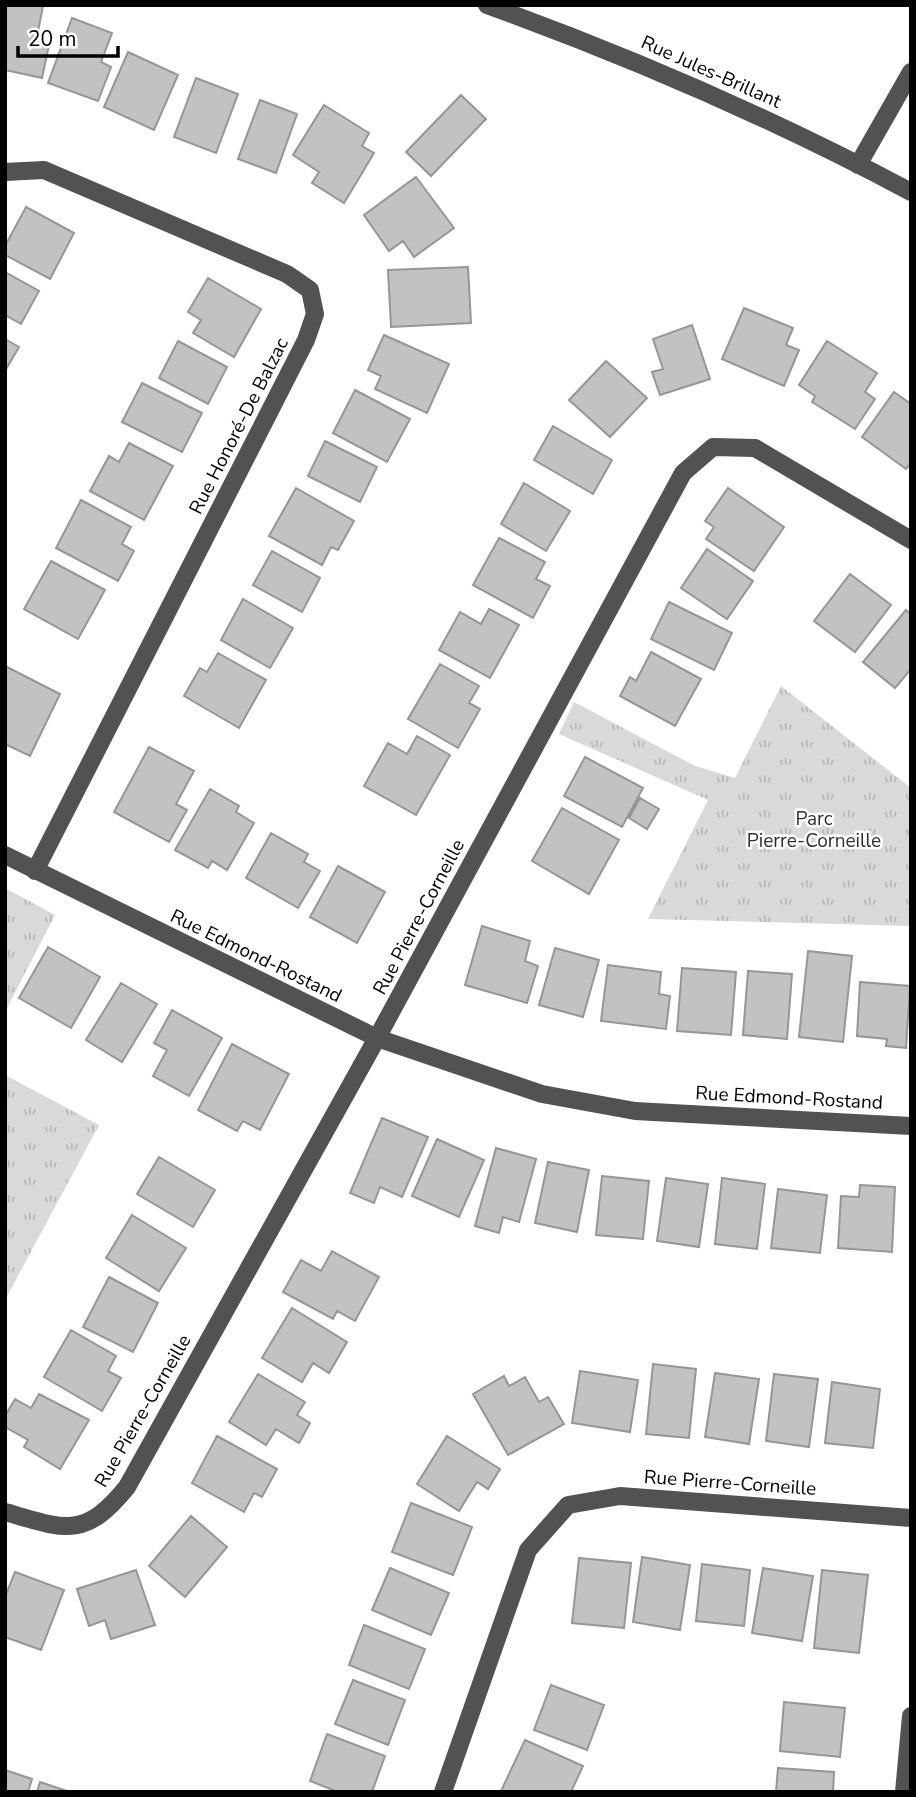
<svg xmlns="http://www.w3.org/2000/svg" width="916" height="1797" font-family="'Nunito Sans',sans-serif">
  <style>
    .park { fill: url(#park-tufts) }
    .building { fill: #c2c2c2; stroke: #969696; stroke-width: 2 }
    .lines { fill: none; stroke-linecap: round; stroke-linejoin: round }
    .minor { stroke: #525252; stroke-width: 18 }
    .labels { text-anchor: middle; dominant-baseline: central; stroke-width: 5; stroke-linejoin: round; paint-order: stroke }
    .street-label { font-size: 19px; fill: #000; stroke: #fff }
    .park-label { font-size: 19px; fill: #303030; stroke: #fff }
  </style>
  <defs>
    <pattern id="park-tufts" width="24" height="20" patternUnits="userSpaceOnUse" patternTransform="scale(1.75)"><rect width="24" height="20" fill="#d9d9d9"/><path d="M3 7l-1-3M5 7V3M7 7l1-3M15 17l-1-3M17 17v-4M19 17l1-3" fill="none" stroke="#b8b8b8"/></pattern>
  </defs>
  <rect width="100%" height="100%" fill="#fff"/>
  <!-- park -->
  <path class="park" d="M781,686l130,102v138l-263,-7 60,-119 -149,-66 15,-32 121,64 40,12z
    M5,888l50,27 -50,97z
    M5,1075l94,50 -94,175z"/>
  <!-- building -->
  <path class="building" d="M5,5l38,1 -7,36 13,3 -7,33 -37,-8z
    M72,18l40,15 -11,29 10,5 -13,34 -50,-18z
    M128,52l50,23 -24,55 -50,-23z
    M196,78l42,16 -22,59 -42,-16z
    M461,95l25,24 -55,57 -25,-24z
    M260,100l37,14 -21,59 -38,-14z
    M324,105l45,28 -7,13 12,7 -30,50 -32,-20 7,-11 -26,-17z
    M416,177l38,51 -40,29 -11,-16 -14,10 -25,-36z
    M26,207l48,26 -24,46 -45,-24v-9z
    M468,267l3,56 -80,4 -3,-57z
    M5,272l34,19 -18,33 -16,-9z
    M208,278l53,31 -27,48 -41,-24 8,-13 -13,-8z
    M744,308l49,20 -7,17 13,5 -15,36 -62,-27z
    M692,325l18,54 -50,16 -8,-23 11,-3 -10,-30z
    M384,335l65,29 -22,49 -52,-24 6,-13 -13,-6z
    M5,339l14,8 -14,24z
    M178,341l49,26 -19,37 -49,-26z
    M827,341l50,32 -12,19 10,7 -20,30 -43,-27 3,-6 -16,-11z
    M606,361l41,37 -37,39 -41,-37z
    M142,383l60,30 -20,39 -60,-30z
    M355,390l55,29 -23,43 -54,-29z
    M894,392l17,12v59l-5,6 -44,-32z
    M553,426l59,34 -19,34 -59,-34z
    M325,441l52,26 -17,35 -52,-26z
    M129,443l44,23 -29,54 -54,-29 19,-35 10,6z
    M524,483l46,28 -24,40 -45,-27z
    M296,488l58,33 -16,29 -7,-3 -9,18 -53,-29z
    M728,488l56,39 -30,44 -48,-32 8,-12 -9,-6z
    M81,500l50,27 -9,17 12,7 -16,30 -62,-33z
    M499,538l46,24 -9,17 14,7 -17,32 -60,-33z
    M707,549l46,32 -26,38 -46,-31z
    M272,551l48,27 -18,34 -49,-27z
    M51,561l54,29 -27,49 -54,-30z
    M850,574l41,31 -36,47 -41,-31z
    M243,599l50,29 -23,40 -49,-28z
    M669,602l63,31 -18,37 -63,-31z
    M489,609l30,16 -29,53 -51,-28 21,-38 21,12z
    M906,610l5,4v55l-16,19 -32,-26z
    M651,652l50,27 -26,47 -55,-30 10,-19 6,4z
    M218,653l48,27 -27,48 -55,-32 16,-28 7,4z
    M440,664l39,22 -10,17 11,6 -22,39 -50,-29z
    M5,666l55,28 -30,62 -25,-12z
    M417,736l33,19 -34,60 -52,-29 24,-43 19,11z
    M149,747l45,24 -18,33 11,6 -18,32 -55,-30z
    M585,757l58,31 -21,39 -58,-31z
    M210,789l29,17 -3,6 18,11 -27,47 -15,-9 -4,7 -33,-18z
    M640,798l19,11 -12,20 -18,-11z
    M562,808l57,32 -30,54 -57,-33z
    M271,833l37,21 -4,8 16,9 -22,37 -52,-30z
    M338,866l47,26 -28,51 -47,-26z
    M482,926l48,15 -5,20 13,5 -11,37 -62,-18z
    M48,947l52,30 -29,51 -52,-30z
    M555,948l44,12 -16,57 -44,-12z
    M808,951l44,5 -9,86 -44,-5z
    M608,965l53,7 -2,22 11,2 -4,33 -65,-8z
    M682,968l54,4 -5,63 -54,-4z
    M748,971l44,3 -5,65 -44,-4z
    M860,982l50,4 -4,62 -20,-2 1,-7 -30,-3z
    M121,983l36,21 -35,58 -36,-22z
    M172,1010l50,28 -33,58 -36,-20 14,-26 -13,-7z
    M232,1044l57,30 -29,56 -17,-9 -6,10 -39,-21z
    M382,1118l46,19 -26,60 -22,-10 -6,16 -24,-10z
    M437,1139l47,21 -25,57 -47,-21z
    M496,1148l40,11 -17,63 -16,-5 -4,16 -24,-7z
    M159,1157l56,33 -22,37 -56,-33z
    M548,1162l41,8 -12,62 -42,-9z
    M602,1176l47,5 -6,58 -47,-4z
    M666,1178l42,6 -9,63 -42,-6z
    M722,1178l43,6 -8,65 -42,-5z
    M860,1185l35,2 -3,65 -54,-4 3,-52 18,1z
    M778,1189l49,6 -7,58 -49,-5z
    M132,1215l54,33 -27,43 -53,-33z
    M332,1251l47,26 -24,44 -18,-10 -4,8 -50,-27 18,-32 20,11z
    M109,1277l49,26 -25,49 -50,-25z
    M292,1308l55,34 -18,31 -16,-10 -11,19 -40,-24z
    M71,1330l45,26 -8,15 13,7 -19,33 -58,-34z
    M653,1364l43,5 -7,69 -43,-4z
    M580,1371l58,9 -8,52 -58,-9z
    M715,1373l44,6 -10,65 -44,-7z
    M258,1374l47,28 -8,13 13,8 -11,20 -23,-14 -10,16 -37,-23z
    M774,1374l44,5 -9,68 -43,-6z
    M504,1376l5,10 16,-9 14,25 9,-5 16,27 -56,31 -35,-61z
    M832,1382l48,7 -7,59 -48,-5z
    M39,1394l50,26 -29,49 -36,-22 4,-7 -23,-13v-11l10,-17 16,9z
    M217,1436l60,33 -15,28 -8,-4 -10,19 -52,-29z
    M447,1436l53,33 -12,20 -11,-7 -18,29 -42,-27z
    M411,1503l61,24 -19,48 -61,-23z
    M191,1516l36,31 -42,50 -36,-31z
    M642,1557l48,8 -10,65 -47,-8z
    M579,1558l52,5 -7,65 -52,-5z
    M702,1564l48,6 -6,56 -48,-5z
    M390,1568l59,25 -18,42 -59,-25z
    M763,1568l50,8 -11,65 -50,-8z
    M136,1570l19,55 -44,14 -6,-19 -16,6 -12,-37z
    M822,1570l46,5 -9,78 -45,-5z
    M15,1572l49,18 -23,60 -36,-13v-40z
    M364,1625l61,24 -16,40 -60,-24z
    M353,1680l52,20 -17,45 -53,-21z
    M551,1685l53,20 -17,45 -53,-20z
    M784,1702l61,6 -5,49 -60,-6z
    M327,1734l58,22 -13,36h-34l-28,-11z
    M525,1740l58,26 -12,26 -70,-1z
    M778,1768l56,4 -1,20h-57z
    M5,1770l27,9 -4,13h-23z
    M40,1782l30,10h-33z"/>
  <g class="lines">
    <!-- minor -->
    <path class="minor" d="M487,5c146,53 287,114 424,187
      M858,165l53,-93
      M5,172l39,-2 243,104 23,16 5,24 -9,26 -271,531
      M5,855l372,183 165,56 93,17 276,15
      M5,1512c60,17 79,28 122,-25l250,-449 306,-565 30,-26 42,1 156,92
      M443,1792l85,-242 40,-45 52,-9 291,22
      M904,1792l7,-76"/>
  </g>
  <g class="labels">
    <!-- street labels -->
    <g class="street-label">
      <text transform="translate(711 72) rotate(24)">Rue Jules-Brillant</text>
      <text transform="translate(239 426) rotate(-63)">Rue Honoré-De Balzac</text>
      <text transform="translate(419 917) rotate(-62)">Rue Pierre-Corneille</text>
      <text transform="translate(256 956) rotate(26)">Rue Edmond-Rostand</text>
      <text transform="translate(789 1098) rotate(3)">Rue Edmond-Rostand</text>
      <text transform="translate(143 1411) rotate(-60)">Rue Pierre-Corneille</text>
      <text transform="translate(730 1483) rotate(4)">Rue Pierre-Corneille</text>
    </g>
    <!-- park labels -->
    <g class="park-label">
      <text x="814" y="819">Parc<tspan x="814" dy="22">Pierre-Corneille</tspan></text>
    </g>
  </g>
  <!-- border -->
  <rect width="916" height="1797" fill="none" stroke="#000000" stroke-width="14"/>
  <!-- scale -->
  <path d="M18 46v10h100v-10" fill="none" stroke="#000000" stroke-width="3.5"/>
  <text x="28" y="46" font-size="21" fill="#000000" stroke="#ffffff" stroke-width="5" paint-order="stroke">20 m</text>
</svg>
